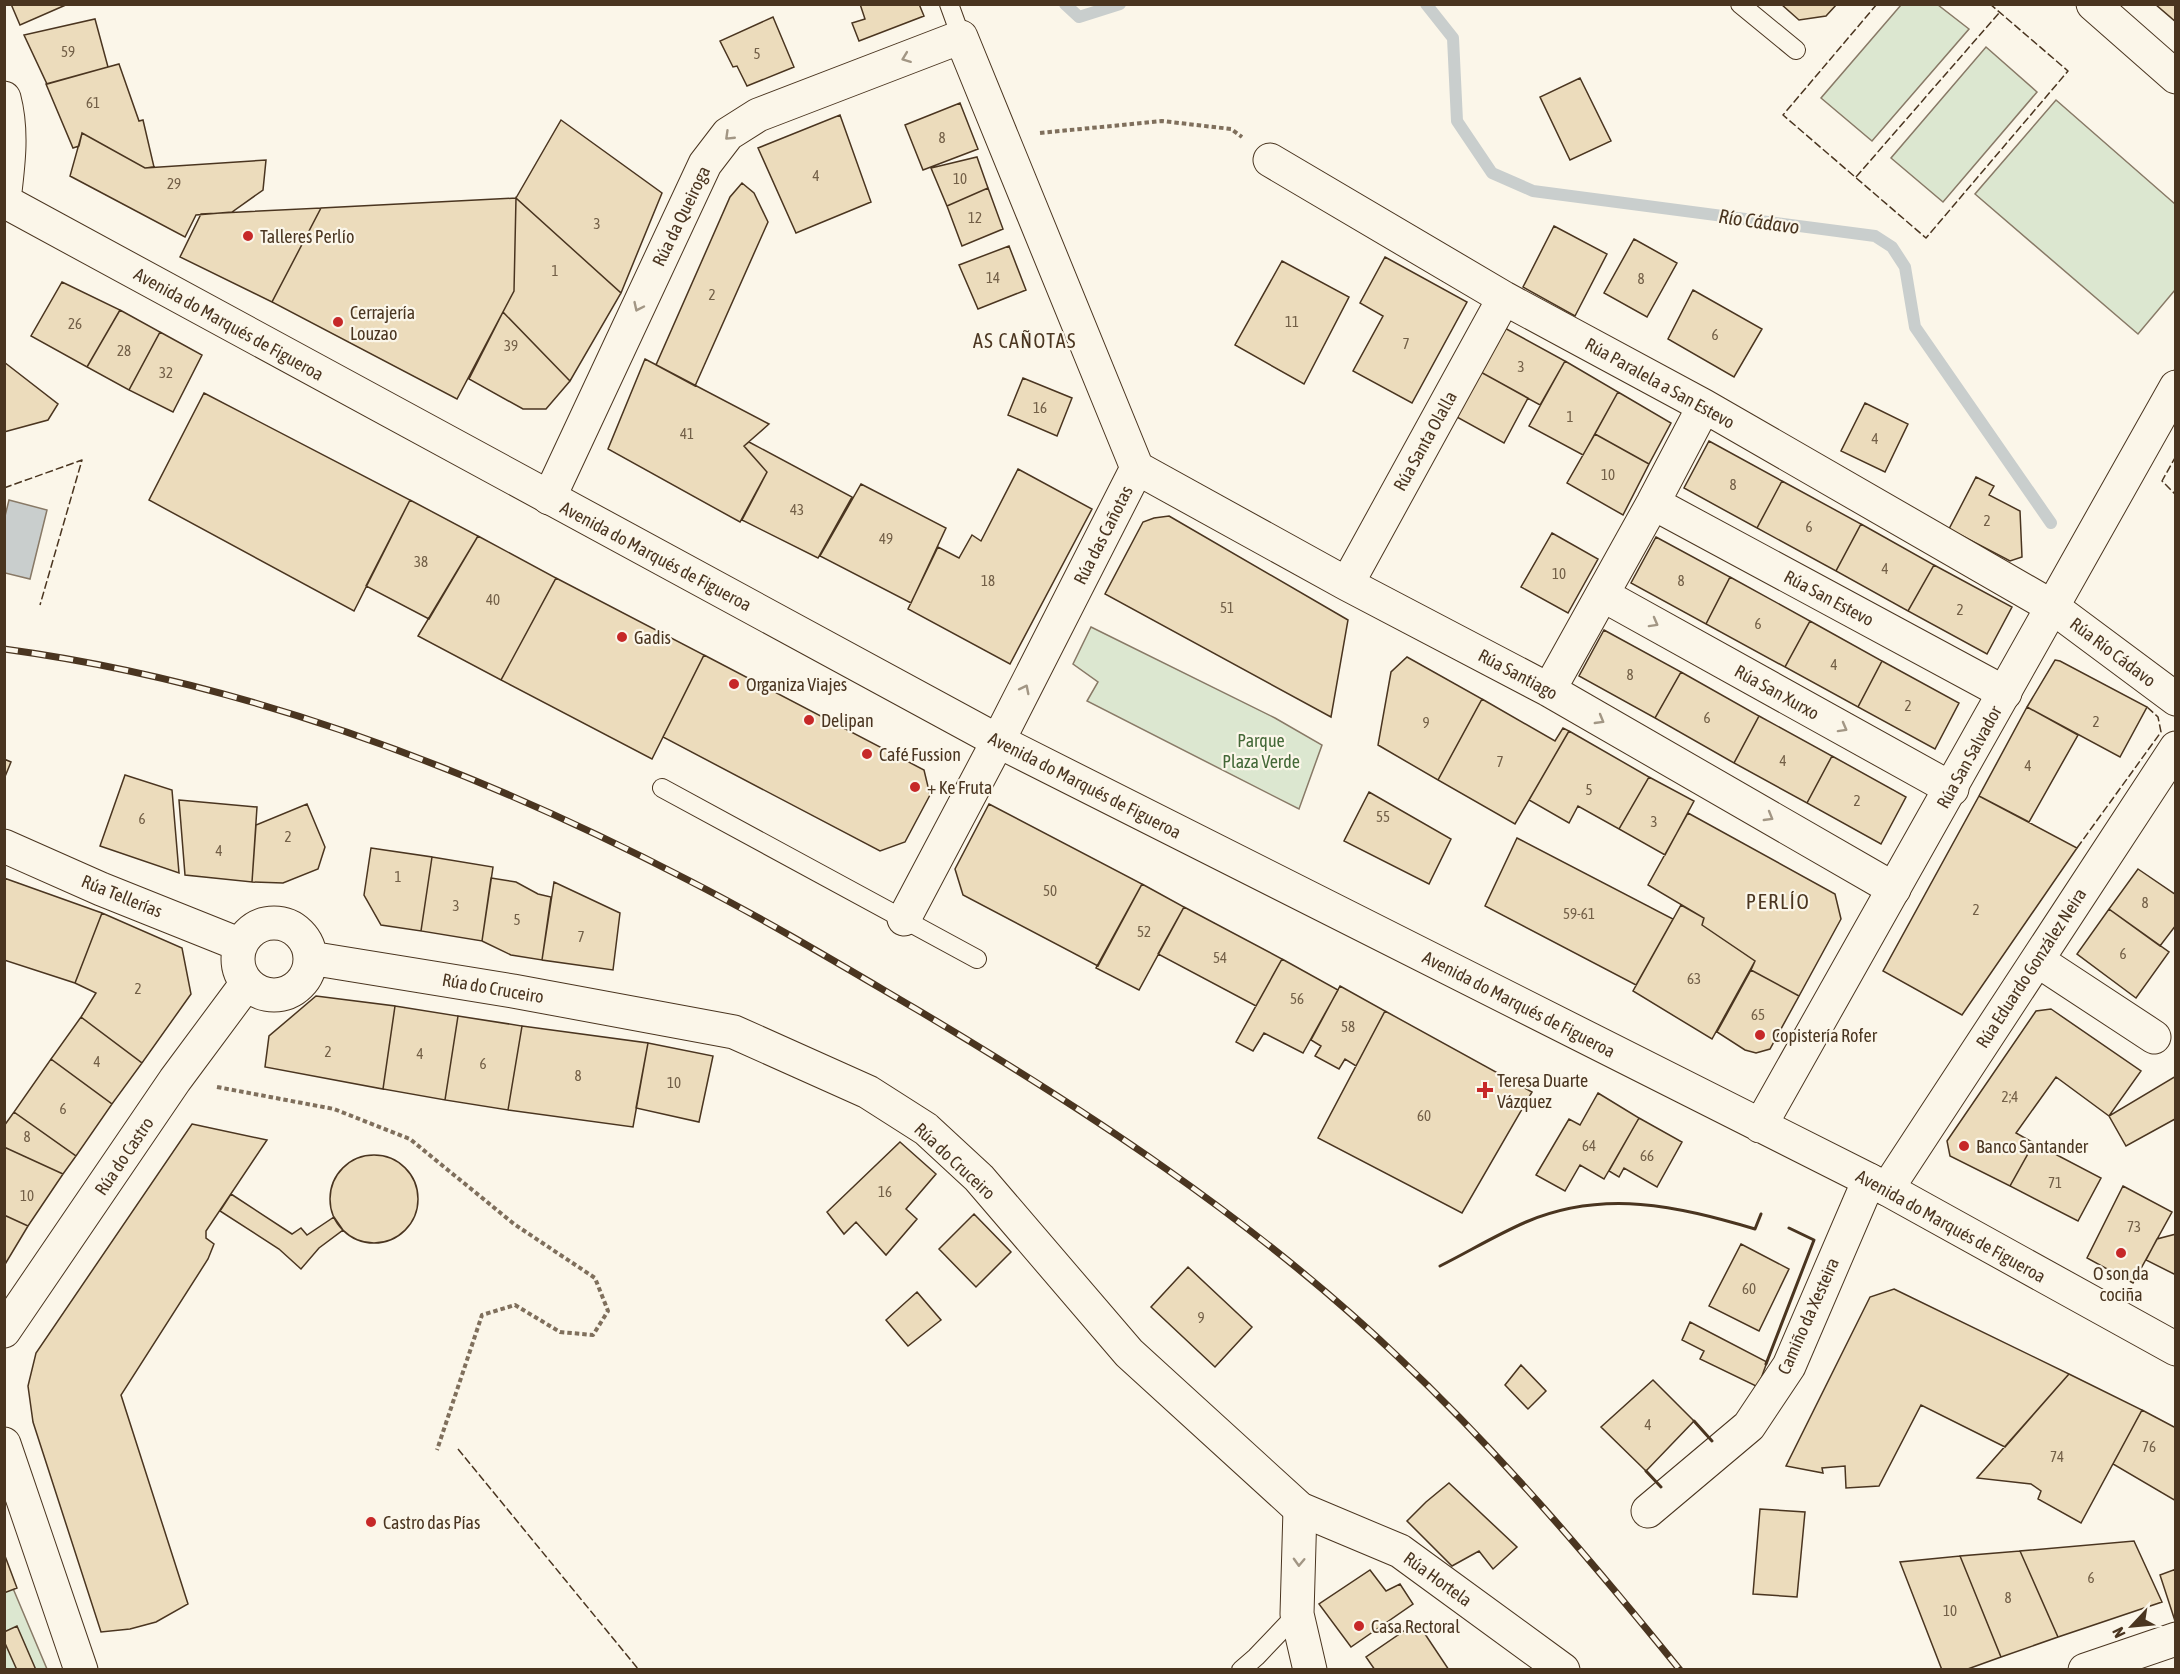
<svg xmlns="http://www.w3.org/2000/svg" width="2180" height="1674" font-family="'Asap Condensed',sans-serif">
  <style>
    .green { fill: #dce7d0; stroke: #887966; stroke-width: 1.5 }
    .water { fill: #c9cecd; stroke: #887966; stroke-width: 1.5 }
    .lines { fill: none; stroke-linecap: round; stroke-linejoin: round }
    .stream { stroke: #c9cecd; stroke-width: 12 }
    .building { fill: #ecdcbc; stroke: #4a3520; stroke-width: 1.5 }
    .service-casing { stroke: #4a3520; stroke-width: 20 }
    .minor-casing { stroke: #4a3520; stroke-width: 35 }
    .tertiary-casing { stroke: #4a3520; stroke-width: 35 }
    .path { stroke: #7f6f5c; stroke-width: 4; stroke-dasharray: 4.5 3; stroke-linecap: butt }
    .service { stroke: #fbf6e9; stroke-width: 18 }
    .minor { stroke: #fbf6e9; stroke-width: 33 }
    .tertiary { stroke: #fbf6e9; stroke-width: 33 }
    .rail-casing { stroke: #4a3520; stroke-width: 7 }
    .rail { stroke: #fbf6e9; stroke-width: 4.5; stroke-dasharray: 14; stroke-linecap: butt }
    .fence { stroke: #4a3520; stroke-width: 1.5; stroke-dasharray: 8 3; stroke-linecap: butt }
    .wall { stroke: #4a3520; stroke-width: 3 }
    .oneway { stroke: #a29684 }
    .poi-dot { fill: #c62828; stroke: #fbf6e9; stroke-width: 2 }
    .labels { text-anchor: middle; dominant-baseline: central; stroke-width: 4.5; stroke-linejoin: round; paint-order: stroke }
    .number-label { font-size: 15px; fill: #725f47 }
    .street-label { font-size: 18px; fill: #4a3520; stroke: #fbf6e9 }
    .poi-label { font-size: 18px; fill: #4a3520; stroke: #fbf6e9; text-anchor: start }
    .park-label { font-size: 18px; fill: #436837; stroke: #fbf6e9 }
    .water-label { font-size: 20px; font-style: italic; fill: #4a3520; stroke: #fbf6e9 }
    .neighbourhood-label { font-size: 20px; letter-spacing: 1.5px; fill: #4a3520; stroke: #fbf6e9 }
    .quarter-label { font-size: 21px; letter-spacing: 1.5px; fill: #4a3520; stroke: #fbf6e9 }
  </style>
  <rect width="100%" height="100%" fill="#fbf6e9"/>
  <!-- green -->
  <path class="green" d="M1901,5h37l31,24 -97,112 -51,-43z
    M1986,47l51,45 -94,110 -52,-44z
    M2056,100l119,104v86l-37,44 -163,-140z
    M1091,627l184,91 47,27 -23,64 -212,-108 11,-19 -25,-18z
    M12,1586l35,83h-42l-1,-80z"/>
  <!-- water -->
  <path class="water" d="M9,500l38,10 -17,69 -25,-6v-57z"/>
  <g class="lines">
    <!-- stream -->
    <path class="stream" d="M1065,4l14,13 41,-13
      M1426,4l27,34 4,83 35,52 41,18 342,45 17,11 13,20 10,60 136,196"/>
  </g>
  <!-- building -->
  <path class="building" d="M11,4h57l-48,21z
    M860,4h59l5,12 -65,25 -7,-18 13,-4z
    M1781,4h56l-11,12 -27,4z
    M2155,4h21v18z
    M773,17l21,50 -47,19 -10,-20 -4,1 -13,-26z
    M95,19l13,48 -61,17 -23,-49z
    M119,64l20,57 4,-1 11,47 -9,1 -63,-35 -3,13 -6,2 -27,-64z
    M1580,78l31,63 -41,19 -30,-63z
    M960,103l18,46 -55,21 -18,-45z
    M840,115l31,87 -75,31 -38,-85z
    M561,120l101,73 -41,100 -105,-95z
    M82,133l63,35 121,-8 -3,30 -31,22 -36,3 -11,22 -115,-61z
    M977,157l11,31 -41,18 -16,-38z
    M742,183l12,10 14,29 -73,164 -39,-21 74,-168z
    M988,188l15,41 -41,17 -15,-40z
    M516,198l105,95 -51,88 -67,-69 11,-21z
    M516,198l-2,93 -57,108 -185,-97 49,-94z
    M321,208l-49,94 -92,-45 21,-43z
    M1554,226l53,28 -32,62 -52,-29z
    M1634,239l43,24 -30,54 -43,-24z
    M1009,246l17,44 -48,19 -19,-44z
    M1385,257l82,45 -55,101 -59,-32 30,-55 -23,-13z
    M1282,261l67,36 -45,87 -69,-39z
    M62,282l58,28 -33,57 -56,-31z
    M1693,290l69,39 -28,48 -66,-38z
    M120,310l40,22 -31,58 -42,-23z
    M503,312l67,69 -24,28h-23l-54,-30z
    M1501,326l64,35 -25,44 -63,-35z
    M160,332l42,23 -29,57 -44,-22z
    M645,359l124,65 -25,22 23,26 -27,50 -132,-73z
    M1565,361l53,31 -35,63 -54,-29z
    M4,362l54,42 -10,16 -44,12z
    M1477,370l51,28 -24,45 -49,-27z
    M1023,378l49,20 -15,38 -49,-21z
    M1618,392l53,31 -22,41 -54,-30z
    M204,393l206,107 -56,111 -205,-111z
    M1865,403l43,21 -23,48 -44,-21z
    M1595,434l54,30 -26,51 -56,-32z
    M1709,441l73,40 -25,47 -73,-40z
    M749,442l103,55 -34,61 -76,-38 25,-48 -23,-26z
    M1018,469l74,40 -82,155 -102,-55 30,-62 21,11 13,-23 9,6z
    M1976,477l18,9 -5,9 31,16 2,46 -12,4 -61,-32z
    M1782,481l79,43 -25,47 -79,-43z
    M861,484l85,44 -35,75 -91,-47z
    M410,500l68,36 -49,83 -63,-33z
    M1169,516l179,104 -17,97 -226,-123 38,-72 11,-4z
    M1861,524l73,41 -26,46 -72,-40z
    M1552,533l46,26 -30,54 -47,-26z
    M478,536l78,42 -55,102 -83,-44z
    M1656,537l74,40 -24,47 -75,-41z
    M1934,565l78,42 -25,47 -79,-43z
    M1730,577l80,44 -25,46 -79,-43z
    M556,578l148,77 -52,104 -151,-79z
    M1810,621l72,40 -24,46 -73,-40z
    M1604,630l77,42 -26,46 -76,-42z
    M704,655l220,115 6,25 -25,47 -25,9 -217,-114z
    M1407,657l75,42 -44,81 -60,-35 13,-73z
    M2055,660l5,1 87,46 -27,50 -93,-50z
    M1882,661l77,42 -24,46 -77,-42z
    M1681,672l78,44 -25,47 -79,-45z
    M1482,699l73,42 8,-13 6,3 -54,93 -77,-44z
    M2027,707l51,28 -49,87 -50,-26z
    M1759,716l73,40 -25,47 -73,-40z
    M1569,731l80,46 -30,52 -41,-23 -9,17 -40,-23z
    M1832,756l74,41 -25,47 -74,-41z
    M4,759l7,3 -7,17z
    M125,775l47,15 7,83 -79,-27z
    M1649,777l45,24 -29,54 -46,-26z
    M1369,792l82,47 -22,45 -85,-43z
    M1979,796l98,52 -115,167 -79,-44z
    M179,800l78,7 -5,75 -67,-7z
    M307,804l18,43 -7,22 -35,14 -31,-1 4,-57z
    M989,804l153,80 -44,82 -135,-71 -8,-26z
    M1688,813l147,81 6,25 -42,77 -48,-26 4,-9 -53,-36 2,-7 -56,-33z
    M1517,838l156,81 -37,66 -151,-79z
    M371,848l61,9 -11,74 -40,-6 -17,-30z
    M432,857l61,10 -11,74 -61,-10z
    M2138,869l38,26v30l-16,21 -51,-37z
    M4,878l98,35 -27,70 -71,-23z
    M491,878l25,4 22,12 13,3 -9,63 -31,-5 -29,-14z
    M554,882l66,31 -7,57 -71,-10z
    M1142,884l42,23 -45,83 -43,-22z
    M1681,905l23,13 -2,7 53,36 -43,78 -79,-48z
    M1184,907l98,52 -26,47 -98,-52z
    M2109,909l60,43 -33,46 -59,-44z
    M102,913l80,35 9,46 -49,69 -61,-46 15,-24 -21,-10z
    M1282,959l56,31 -35,63 -39,-20 -11,18 -17,-9z
    M1751,970l48,26 -29,53 -14,4 -11,-3 -28,-18z
    M1340,986l45,25 -29,55 -11,-7 -6,10 -24,-13 6,-10 -10,-6z
    M316,996l79,10 -12,83 -118,-22 4,-31z
    M395,1006l63,10 -13,84 -62,-11z
    M2051,1009l90,62 -32,45 -53,-39 -40,56 18,10 -24,43 -60,-30 -3,-15 89,-130z
    M1385,1011l147,81 -70,121 -144,-75z
    M458,1016l64,10 -14,84 -63,-10z
    M81,1017l61,46 -30,41 -61,-45z
    M522,1026l126,17 -15,84 -125,-17z
    M648,1043l65,13 -14,66 -63,-14z
    M51,1059l61,45 -36,52 -62,-44z
    M2176,1076v44l-1,-1 -49,27 -17,-30z
    M1598,1093l41,25 -35,61 -24,-14 -15,26 -29,-16 33,-56 11,6z
    M14,1112l62,44 -13,18 -59,-27v-21z
    M1639,1118l43,24 -25,45 -33,-19 -5,9 -10,-6z
    M192,1124l75,16 -61,91v7l8,6 -6,15 -87,136 67,209 -32,18 -26,7 -29,3 -68,-210 -5,-36 8,-33z
    M900,1142l36,32 -30,35 11,10 -31,36 -30,-33 -12,12 -17,-22z
    M2034,1143l67,35 -23,43 -68,-35z
    M4,1147l59,27 -35,52 -24,-11z
    M330 1199a44 44 0 1 1 88 0a44 44 0 1 1-88 0Z
    M2123,1186l49,26 -39,71 -46,-25z
    M231,1194l61,40 9,-6 6,7 27,-18 9,13 -24,18 -18,21 -22,-20 -59,-38z
    M974,1214l37,38 -35,35 -37,-38z
    M4,1215l24,11 -24,40z
    M2176,1234v41l-30,-15 11,-21z
    M1741,1244l48,25 -30,62 -50,-25z
    M1188,1267l64,60 -37,40 -64,-60z
    M1894,1289l175,85 -64,73 -84,-42 -42,81 -33,2 -1,-22 -23,2 1,5 -37,-7 84,-169z
    M917,1292l24,28 -33,26 -22,-26z
    M1690,1322l77,40 -9,25 -58,-28 4,-8 -22,-11z
    M1521,1365l25,26 -18,18 -23,-24z
    M2069,1374l73,36 -61,113 -43,-24 3,-8 -10,-7 -54,-6z
    M1653,1380l41,41 -48,50 -45,-44z
    M2142,1410l34,18v73l-63,-37z
    M1449,1483l68,64 -24,22 -14,-18 -27,15 -45,-45 19,-19z
    M1760,1509l45,3 -8,85 -44,-3z
    M2134,1541l28,61 -104,35 -38,-86z
    M2020,1551l38,86 -57,20 -41,-101z
    M5,1556l12,32 -13,5v-36z
    M1960,1556l41,101 -36,13h-23l-42,-108z
    M2176,1569v55l-16,-49z
    M1370,1570l16,21 14,-7 13,20 -62,43 -32,-43z
    M1417,1622l32,48h-74l-9,-13z
    M17,1626l19,44h-19l-13,-29v-9z"/>
  <g class="lines">
    <!-- service casing -->
    <g class="service-casing">
      <path id="service" d="M949,4l12,33
        M1740,4l56,46
        M662,788l315,171
        M1241,1670l15,-13 41,-43"/>
    </g>
    <!-- minor casing -->
    <g class="minor-casing">
      <path id="minor" d="M2093,4l83,73
        M1270,160l234,138 200,108 347,200 125,93
        M1137,468l210,116 202,106 345,199
        M549,498l156,-334 23,-30 30,-19 203,-78 176,431 -139,273 -94,178
        M1653,503l352,190
        M1347,584l157,-286
        M1603,595l349,194
        M1549,690l104,-187 51,-97
        M2037,960l117,77
        M1887,1189l289,-441
        M4,1444l77,226
        M1300,1509l-3,105 13,56
        M1648,1511l101,-85 40,-60 80,-186
        M2085,1670l91,-31"/>
    </g>
    <!-- tertiary casing -->
    <g class="tertiary-casing">
      <path id="tertiary" d="M4,98c9,34 4,68 0,102
        M4,201l994,540 889,448 289,160
        M4,846l97,43 140,56
        M238 959a36 36 0 1 1 72 0a36 36 0 1 1-72 0Z
        M310,958l203,33 221,41 134,60 58,37 53,49 150,175 171,156 100,42 163,119
        M1760,1126c140,-245 275,-493 416,-739
        M4,1331l171,-251 72,-97"/>
    </g>
    <!-- path -->
    <path class="path" d="M1040,133l122,-12 69,8 11,8
      M217,1087l117,22 76,30 104,85 81,54 13,33 -15,24 -33,-3 -45,-27 -33,10 -45,135"/>
    <!-- service -->
    <use href="#service" class="service"/>
    <!-- minor -->
    <use href="#minor" class="minor"/>
    <!-- tertiary -->
    <use href="#tertiary" class="tertiary"/>
    <!-- rail casing -->
    <g class="rail-casing">
      <path id="rail" d="M4,649c238,32 472,121 684,231 78,40 153,85 228,129 170,101 337,210 481,347 104,98 193,203 283,314"/>
    </g>
    <!-- rail -->
    <use href="#rail" class="rail"/>
    <!-- fence -->
    <path class="fence" d="M1877,4l-94,111 143,123 142,-167 -78,-67
      M1856,177l143,-164
      M2176,456l-14,25 14,14
      M4,488l78,-28 -42,145
      M2077,848l84,-116 -3,-15 -11,-10
      M458,1449l181,221"/>
    <!-- wall -->
    <path class="wall" d="M1440,1266c28,-14 56,-31 86,-44 78,-33 151,-16 229,7l6,-15
      M1766,1364l48,-124 -25,-12
      M1694,1421l18,20
      M1646,1471l15,16"/>
  </g>
  <!-- one-way arrows -->
  <defs><path id="oneway-chevron" d="M-2-3.5L2.5 0L-2 3.5" fill="none" stroke-width="1.6" stroke-linecap="round" stroke-linejoin="round" transform="scale(1.5)"/></defs>
  <g class="oneway">
    <use href="#oneway-chevron" transform="translate(906 58) rotate(159)"/>
    <use href="#oneway-chevron" transform="translate(729 136) rotate(136)"/>
    <use href="#oneway-chevron" transform="translate(638 307) rotate(115)"/>
    <use href="#oneway-chevron" transform="translate(1654 623) rotate(29)"/>
    <use href="#oneway-chevron" transform="translate(1025 689) rotate(-63)"/>
    <use href="#oneway-chevron" transform="translate(1600 720) rotate(30)"/>
    <use href="#oneway-chevron" transform="translate(1843 728) rotate(29)"/>
    <use href="#oneway-chevron" transform="translate(1769 817) rotate(30)"/>
    <use href="#oneway-chevron" transform="translate(1299 1562) rotate(92)"/>
  </g>
  <!-- markers -->
  <g class="poi-dot">
    <circle cx="248" cy="236" r="6"/>
    <circle cx="338" cy="322" r="6"/>
    <circle cx="622" cy="637" r="6"/>
    <circle cx="734" cy="684" r="6"/>
    <circle cx="809" cy="720" r="6"/>
    <circle cx="867" cy="754" r="6"/>
    <circle cx="915" cy="787" r="6"/>
    <circle cx="1760" cy="1035" r="6"/>
    <path d="M1482 1081h6v6h6v6h-6v6h-6v-6h-6v-6h6z"/>
    <circle cx="1964" cy="1146" r="6"/>
    <circle cx="2121" cy="1253" r="6"/>
    <circle cx="371" cy="1522" r="6"/>
    <circle cx="1359" cy="1626" r="6"/>
  </g>
  <g class="labels">
    <!-- number labels -->
    <g class="number-label">
      <text x="68" y="51">59</text>
      <text x="757" y="53">5</text>
      <text x="93" y="102">61</text>
      <text x="942" y="137">8</text>
      <text x="816" y="175">4</text>
      <text x="960" y="178">10</text>
      <text x="174" y="183">29</text>
      <text x="975" y="217">12</text>
      <text x="597" y="223">3</text>
      <text x="555" y="270">1</text>
      <text x="993" y="277">14</text>
      <text x="1641" y="278">8</text>
      <text x="712" y="294">2</text>
      <text x="1292" y="321">11</text>
      <text x="75" y="323">26</text>
      <text x="1715" y="334">6</text>
      <text x="1406" y="343">7</text>
      <text x="511" y="345">39</text>
      <text x="124" y="350">28</text>
      <text x="1521" y="366">3</text>
      <text x="166" y="372">32</text>
      <text x="1040" y="407">16</text>
      <text x="1570" y="416">1</text>
      <text x="687" y="433">41</text>
      <text x="1875" y="438">4</text>
      <text x="1608" y="474">10</text>
      <text x="1733" y="484">8</text>
      <text x="797" y="509">43</text>
      <text x="1987" y="520">2</text>
      <text x="1809" y="526">6</text>
      <text x="886" y="538">49</text>
      <text x="421" y="561">38</text>
      <text x="1885" y="568">4</text>
      <text x="1559" y="573">10</text>
      <text x="988" y="580">18</text>
      <text x="1681" y="580">8</text>
      <text x="493" y="599">40</text>
      <text x="1227" y="607">51</text>
      <text x="1960" y="609">2</text>
      <text x="1758" y="623">6</text>
      <text x="1834" y="664">4</text>
      <text x="1630" y="674">8</text>
      <text x="1908" y="705">2</text>
      <text x="1707" y="717">6</text>
      <text x="2096" y="721">2</text>
      <text x="1426" y="722">9</text>
      <text x="1783" y="760">4</text>
      <text x="1500" y="761">7</text>
      <text x="2028" y="765">4</text>
      <text x="1589" y="789">5</text>
      <text x="1857" y="800">2</text>
      <text x="1383" y="816">55</text>
      <text x="142" y="818">6</text>
      <text x="1654" y="821">3</text>
      <text x="288" y="836">2</text>
      <text x="219" y="850">4</text>
      <text x="398" y="876">1</text>
      <text x="1050" y="890">50</text>
      <text x="2145" y="902">8</text>
      <text x="456" y="905">3</text>
      <text x="1976" y="909">2</text>
      <text x="1579" y="913">59-61</text>
      <text x="517" y="919">5</text>
      <text x="1144" y="931">52</text>
      <text x="581" y="936">7</text>
      <text x="2123" y="953">6</text>
      <text x="1220" y="957">54</text>
      <text x="1694" y="978">63</text>
      <text x="138" y="988">2</text>
      <text x="1297" y="998">56</text>
      <text x="1758" y="1014">65</text>
      <text x="1348" y="1026">58</text>
      <text x="328" y="1051">2</text>
      <text x="420" y="1053">4</text>
      <text x="97" y="1061">4</text>
      <text x="483" y="1063">6</text>
      <text x="578" y="1075">8</text>
      <text x="674" y="1082">10</text>
      <text x="2010" y="1096">2;4</text>
      <text x="63" y="1108">6</text>
      <text x="1424" y="1115">60</text>
      <text x="27" y="1136">8</text>
      <text x="1589" y="1145">64</text>
      <text x="1647" y="1155">66</text>
      <text x="2055" y="1182">71</text>
      <text x="885" y="1191">16</text>
      <text x="27" y="1195">10</text>
      <text x="2134" y="1226">73</text>
      <text x="1749" y="1288">60</text>
      <text x="1201" y="1317">9</text>
      <text x="1648" y="1424">4</text>
      <text x="2149" y="1446">76</text>
      <text x="2057" y="1456">74</text>
      <text x="2091" y="1577">6</text>
      <text x="2008" y="1597">8</text>
      <text x="1950" y="1610">10</text>
    </g>
    <!-- street labels -->
    <g class="street-label">
      <text transform="translate(681 216) rotate(-64)">Rúa da Queiroga</text>
      <text transform="translate(229 324) rotate(29)">Avenida do Marqués de Figueroa</text>
      <text transform="translate(1660 383) rotate(29)">Rúa Paralela a San Estevo</text>
      <text transform="translate(1425 441) rotate(-61)">Rúa Santa Olalla</text>
      <text transform="translate(1103 535) rotate(-63)">Rúa das Cañotas</text>
      <text transform="translate(656 556) rotate(28)">Avenida do Marqués de Figueroa</text>
      <text transform="translate(1829 598) rotate(28)">Rúa San Estevo</text>
      <text transform="translate(2113 652) rotate(37)">Rúa Río Cádavo</text>
      <text transform="translate(1518 674) rotate(28)">Rúa Santiago</text>
      <text transform="translate(1777 692) rotate(29)">Rúa San Xurxo</text>
      <text transform="translate(1969 757) rotate(-61)">Rúa San Salvador</text>
      <text transform="translate(1085 785) rotate(27)">Avenida do Marqués de Figueroa</text>
      <text transform="translate(122 896) rotate(22)">Rúa Tellerías</text>
      <text transform="translate(2031 968) rotate(-57)">Rúa Eduardo González Neira</text>
      <text transform="translate(493 988) rotate(10)">Rúa do Cruceiro</text>
      <text transform="translate(1519 1004) rotate(27)">Avenida do Marqués de Figueroa</text>
      <text transform="translate(124 1156) rotate(-56)">Rúa do Castro</text>
      <text transform="translate(955 1161) rotate(43)">Rúa do Cruceiro</text>
      <text transform="translate(1951 1226) rotate(29)">Avenida do Marqués de Figueroa</text>
      <text transform="translate(1808 1316) rotate(-66)">Camiño da Xesteira</text>
      <text transform="translate(1438 1579) rotate(36)">Rúa Hortela</text>
    </g>
    <!-- poi labels -->
    <g class="poi-label">
      <text x="260" y="236">Talleres Perlío</text>
      <text x="350" y="312">Cerrajería<tspan x="350" dy="21">Louzao</tspan></text>
      <text x="634" y="637">Gadis</text>
      <text x="746" y="684">Organiza Viajes</text>
      <text x="821" y="720">Delipan</text>
      <text x="879" y="754">Café Fussion</text>
      <text x="927" y="787">+ Ke Fruta</text>
      <text x="1772" y="1035">Copistería Rofer</text>
      <text x="1497" y="1080">Teresa Duarte<tspan x="1497" dy="21">Vázquez</tspan></text>
      <text x="1976" y="1146">Banco Santander</text>
      <text x="2121" y="1273" text-anchor="middle">O son da<tspan x="2121" dy="21">cociña</tspan></text>
      <text x="383" y="1522">Castro das Pías</text>
      <text x="1371" y="1626">Casa Rectoral</text>
    </g>
    <!-- park labels -->
    <g class="park-label">
      <text x="1261" y="740">Parque<tspan x="1261" dy="21">Plaza Verde</tspan></text>
    </g>
    <!-- water labels -->
    <g class="water-label">
      <text transform="translate(1759 221) rotate(8)">Río Cádavo</text>
    </g>
    <!-- neighbourhood labels -->
    <g class="neighbourhood-label">
      <text x="1025" y="340">AS CAÑOTAS</text>
    </g>
    <!-- quarter labels -->
    <g class="quarter-label">
      <text x="1778" y="901">PERLÍO</text>
    </g>
  </g>
  <!-- border -->
  <rect width="2180" height="1674" fill="none" stroke="#4a3520" stroke-width="12"/>
  <!-- north arrow -->
  <g transform="translate(2132 1626) rotate(244)" stroke="#fbf6e9" stroke-width="4.5" paint-order="stroke">
  <path d="M0-4.5L10 22L0 15L-10 22Z" fill="#4a3520"/>
  <text y="-9" font-size="16" font-weight="bold" text-anchor="middle" fill="#4a3520">N</text>
  </g>
</svg>
